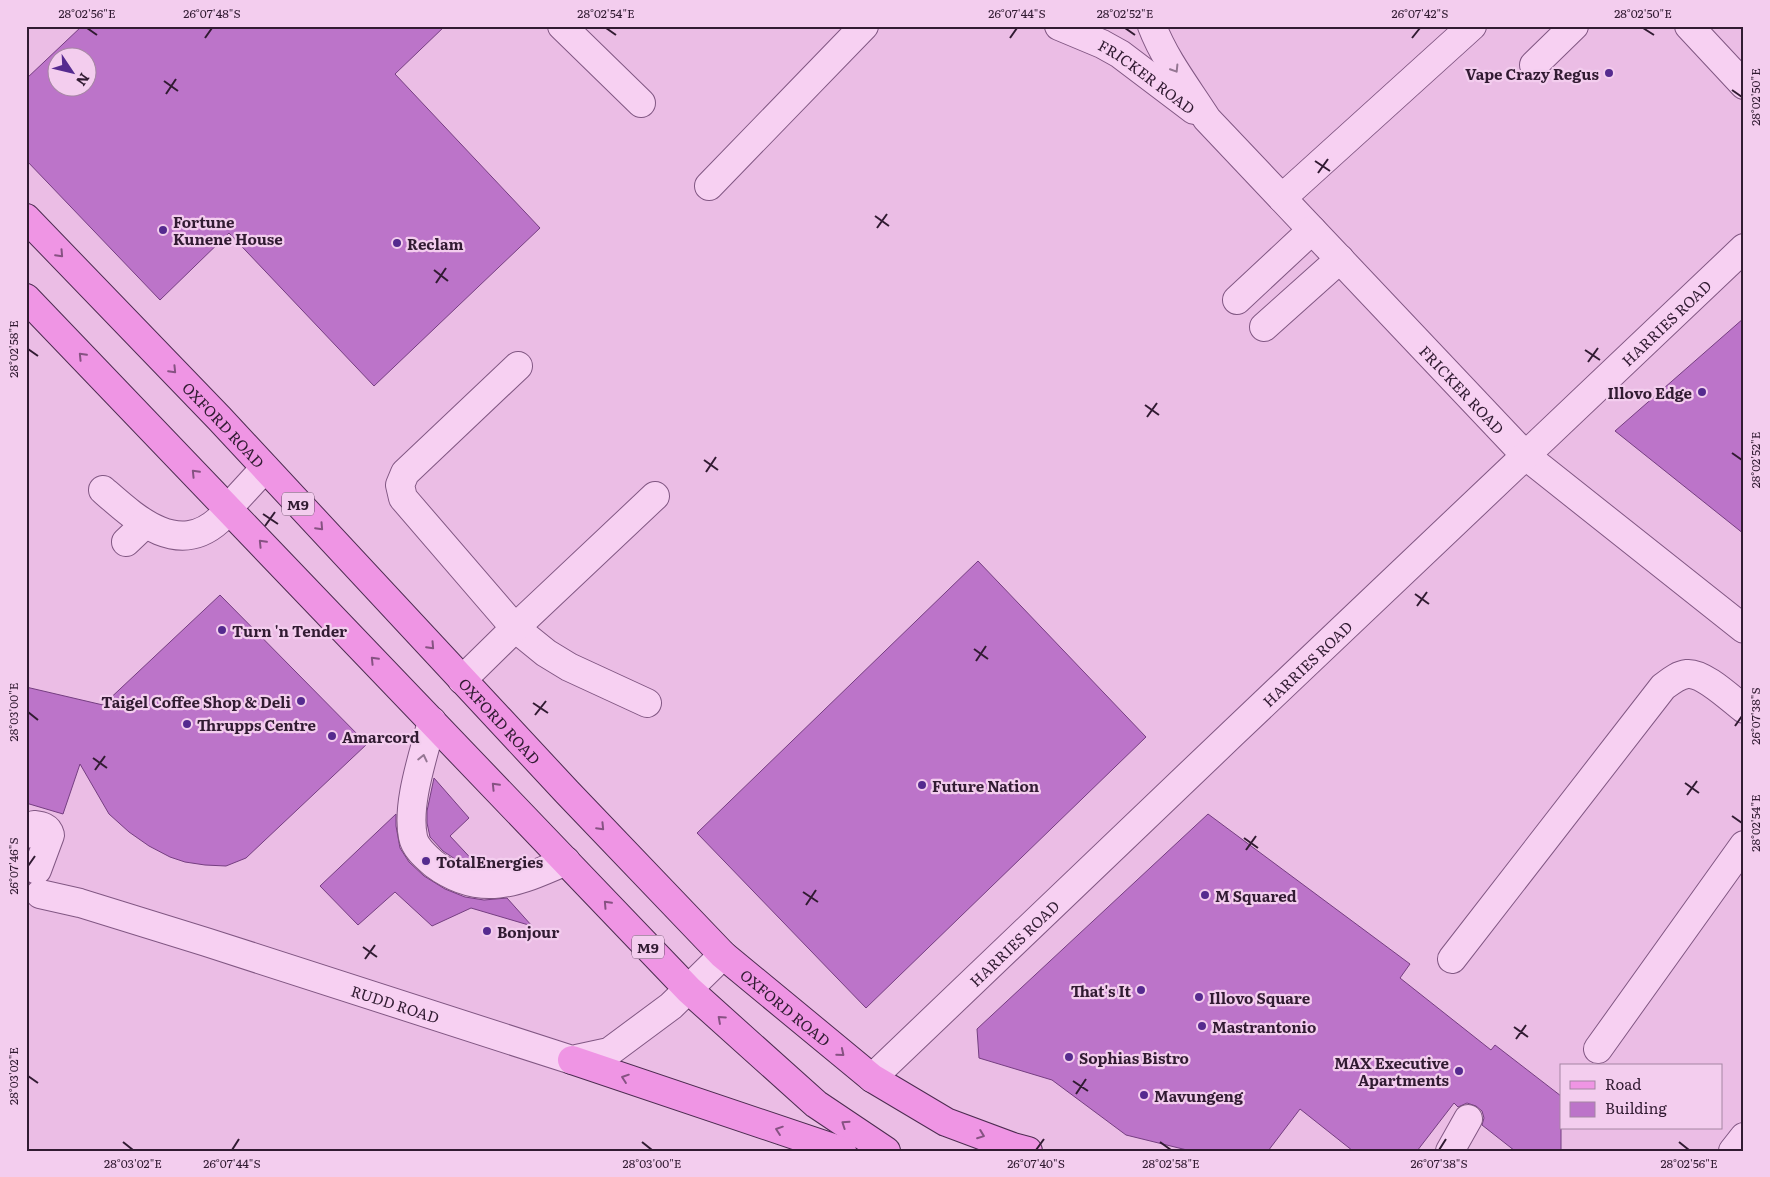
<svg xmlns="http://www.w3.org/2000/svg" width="1770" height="1177" font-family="Literata,serif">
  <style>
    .building { fill: #bc74c9; stroke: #753e81; fill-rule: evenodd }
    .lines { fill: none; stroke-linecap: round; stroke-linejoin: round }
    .minor-casing { stroke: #815783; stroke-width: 30 }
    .major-casing { stroke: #4c2c50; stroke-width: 30 }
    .minor { stroke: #f7d0f2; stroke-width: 28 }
    .major { stroke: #ef95e4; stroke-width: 28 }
    .oneway { stroke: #947692 }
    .oneway2 { stroke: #865282 }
    .ticks { fill: none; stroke: #311b32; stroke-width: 2 }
    .poi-dot { fill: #552a8f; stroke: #f3cdee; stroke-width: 2 }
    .labels { text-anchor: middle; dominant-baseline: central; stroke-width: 4.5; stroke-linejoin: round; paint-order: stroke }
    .shield { fill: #f3cdee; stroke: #6b506a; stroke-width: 1 }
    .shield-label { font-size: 14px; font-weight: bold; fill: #311b32 }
    .poi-label { font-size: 15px; font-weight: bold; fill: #311b32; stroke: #f3cdee; text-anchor: start }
    .street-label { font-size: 15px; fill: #311b32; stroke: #f3cdee }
    .neatline { fill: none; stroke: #311b32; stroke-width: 2 }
    .ticks-label { font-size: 12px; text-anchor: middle; fill: #311b32 }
  </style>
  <rect width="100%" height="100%" fill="#ebbde5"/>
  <!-- building -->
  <path class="building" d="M82,26h363l-50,48 145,154 -166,158 -145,-153 -69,67 -134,-140v-81zM58,58h30v30h-30z
    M1744,318v216l-129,-103z
    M978,561l168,176 -280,271 -169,-175z
    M220,595l147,149 -121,114 -20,8 -21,-1 -20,-3 -15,-5 -21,-11 -20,-14 -20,-18 -29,-50 -17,50 -37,-11v-116l77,18z
    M434,778l35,40 -19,18 29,31 -21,-6 -15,-10 -13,-14 -3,-14v-12z
    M396,814v12l4,22 9,14 15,14 21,13 20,8 19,3 23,-2 25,28 -61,-18 -39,18 -37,-34 -37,33 -38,-39z
    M1208,814l202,150 -10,14 91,72 4,-5 66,51v55h-46l-33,-26 2,-7 -2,-7 -6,-5 -9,-3 -9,4 -4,-4 -37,48h-64l-53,-42 -32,42h-77l-65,-16 -74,-55 -73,-22 -2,-29z"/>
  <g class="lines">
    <!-- minor casing -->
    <g class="minor-casing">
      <g id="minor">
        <path d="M562,26l79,77"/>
        <path id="s1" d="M1059,26l43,18 18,10 74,56"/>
        <path id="s2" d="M1152,26c13,34 36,63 55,93l319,337 218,173"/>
        <path d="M1689,26l55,59"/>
        <path d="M1534,65l40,-39"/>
        <path d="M709,186l155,-160"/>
        <path d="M1282,198l190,-172"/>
        <path d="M1237,300l75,-70"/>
        <path d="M1264,327l76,-68"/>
        <path d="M518,366l-113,107 -5,12 3,13 112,130 31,25 23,14 78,36"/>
        <path d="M103,490c32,28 74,68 116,30 5,-4 8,-10 12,-15 11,-12 23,-25 34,-37"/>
        <path d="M126,542l19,-18"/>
        <path d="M462,680l53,-52 140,-132"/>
        <path d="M432,721c-8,33 -26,83 -19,116 2,11 13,20 21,27 47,35 84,18 132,-3"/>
        <path d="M26,834l2,-5 6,-4c8,1 14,2 16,10l-13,35"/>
        <path id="s3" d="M40,894l40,9 126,39 366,118 37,-8 62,-46 52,-51"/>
        <path d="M1452,959l211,-272c8,-6 15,-12 24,-13 16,-2 44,25 57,35"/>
        <path d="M1598,1049l146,-204"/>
        <path id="s4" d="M872,1078l360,-344 512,-486"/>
        <path d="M1450,1151l18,-32"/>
        <path d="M1733,1151l11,-14"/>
      </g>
    </g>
    <!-- major casing -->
    <g class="major-casing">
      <g id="major">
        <path id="s5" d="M26,218l193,200 348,374 156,163 149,123 74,44 67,25 15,4"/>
        <path d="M26,298l663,692 127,114 70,47"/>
        <path d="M572,1060l270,91"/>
      </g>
    </g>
    <!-- minor -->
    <use href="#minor" class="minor"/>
    <!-- major -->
    <use href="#major" class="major"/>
  </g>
  <!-- one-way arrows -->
  <defs><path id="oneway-chevron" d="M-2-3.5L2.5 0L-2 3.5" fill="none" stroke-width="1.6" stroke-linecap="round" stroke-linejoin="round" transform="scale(1.25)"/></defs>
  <g class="oneway">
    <use href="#oneway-chevron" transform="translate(1175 69) rotate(58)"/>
    <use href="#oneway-chevron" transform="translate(423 758) rotate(-77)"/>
  </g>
  <g class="oneway2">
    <use href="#oneway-chevron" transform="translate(60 254) rotate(47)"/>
    <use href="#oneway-chevron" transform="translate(82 356) rotate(-134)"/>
    <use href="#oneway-chevron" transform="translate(173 370) rotate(46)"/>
    <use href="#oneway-chevron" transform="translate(195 473) rotate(-134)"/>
    <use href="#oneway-chevron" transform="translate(320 527) rotate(47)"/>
    <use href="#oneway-chevron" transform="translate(262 543) rotate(-134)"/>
    <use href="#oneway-chevron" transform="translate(431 646) rotate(47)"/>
    <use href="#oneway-chevron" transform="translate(374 660) rotate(-134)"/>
    <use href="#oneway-chevron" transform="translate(495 786) rotate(-134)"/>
    <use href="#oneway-chevron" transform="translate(601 827) rotate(46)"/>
    <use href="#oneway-chevron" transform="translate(607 904) rotate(-133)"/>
    <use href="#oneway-chevron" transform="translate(721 1019) rotate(-138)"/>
    <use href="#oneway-chevron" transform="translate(841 1053) rotate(40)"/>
    <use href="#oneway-chevron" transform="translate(625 1078) rotate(-161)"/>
    <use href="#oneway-chevron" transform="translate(845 1124) rotate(-146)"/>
    <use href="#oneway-chevron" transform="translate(779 1130) rotate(-161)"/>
    <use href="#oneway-chevron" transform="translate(981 1135) rotate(21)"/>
  </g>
  <!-- ticks -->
  <path class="ticks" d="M87,28l10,7M606,28l10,7M1125,28l10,7M1643,28l11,7M205,38l7,-10M1010,38l7,-10M1412,38l8,-10M164,81l14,10M1732,90l10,7M166,94l10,-15M1315,161l15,10M1318,173l10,-14M875,216l14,10M877,228l10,-14M434,270l14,11M436,283l10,-15M28,349l10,7M1585,350l15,10M1588,362l10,-14M1145,405l14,10M1147,417l10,-14M1732,453l10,7M704,460l14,10M706,472l10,-15M263,514l15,10M265,526l10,-14M1415,594l14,10M1417,606l10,-14M974,649l14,10M976,661l10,-15M533,703l15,10M28,712l10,8M535,715l11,-14M1735,726l7,-10M93,758l14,10M95,770l10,-14M1685,783l14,10M1687,795l10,-14M1732,816l10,7M1244,838l14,10M1246,850l10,-14M28,866l7,-10M803,892l15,10M806,905l10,-15M363,947l14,10M365,959l10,-14M1514,1027l14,10M1516,1039l10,-14M28,1076l10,7M1073,1081l15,10M1076,1094l10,-15M123,1142l10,8M642,1142l10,8M1160,1142l11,8M1679,1142l10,8M232,1150l7,-11M1036,1150l8,-11M1439,1150l7,-11"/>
  <!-- markers -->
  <g class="poi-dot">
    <circle cx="1609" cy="73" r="5"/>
    <circle cx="163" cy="230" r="5"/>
    <circle cx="397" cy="243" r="5"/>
    <circle cx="1702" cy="392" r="5"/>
    <circle cx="222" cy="630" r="5"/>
    <circle cx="301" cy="701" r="5"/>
    <circle cx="187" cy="724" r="5"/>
    <circle cx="332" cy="736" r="5"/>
    <circle cx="922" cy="785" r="5"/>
    <circle cx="426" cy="861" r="5"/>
    <circle cx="1205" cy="895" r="5"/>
    <circle cx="487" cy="931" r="5"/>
    <circle cx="1141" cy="990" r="5"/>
    <circle cx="1199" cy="997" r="5"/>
    <circle cx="1202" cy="1026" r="5"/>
    <circle cx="1069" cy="1057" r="5"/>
    <circle cx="1459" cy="1071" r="5"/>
    <circle cx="1144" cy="1095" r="5"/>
  </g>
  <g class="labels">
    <!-- shield labels -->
    <g class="shield">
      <rect x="282" y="492.5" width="32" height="23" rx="4"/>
      <rect x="632" y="935.5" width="32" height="23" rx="4"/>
    </g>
    <g class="shield-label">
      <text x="298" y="504">M9</text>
      <text x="648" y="947">M9</text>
    </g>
    <!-- poi labels -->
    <g class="poi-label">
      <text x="1599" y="73" text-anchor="end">Vape Crazy Regus</text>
      <text x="173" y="221">Fortune<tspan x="173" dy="17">Kunene House</tspan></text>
      <text x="407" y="243">Reclam</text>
      <text x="1692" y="392" text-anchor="end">Illovo Edge</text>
      <text x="232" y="630">Turn 'n Tender</text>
      <text x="291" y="701" text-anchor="end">Taigel Coffee Shop &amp; Deli</text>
      <text x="197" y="724">Thrupps Centre</text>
      <text x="342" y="736">Amarcord</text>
      <text x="932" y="785">Future Nation</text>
      <text x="436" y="861">TotalEnergies</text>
      <text x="1215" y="895">M Squared</text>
      <text x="497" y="931">Bonjour</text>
      <text x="1131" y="990" text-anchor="end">That's It</text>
      <text x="1209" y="997">Illovo Square</text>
      <text x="1212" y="1026">Mastrantonio</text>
      <text x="1079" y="1057">Sophias Bistro</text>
      <text x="1449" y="1062" text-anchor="end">MAX Executive<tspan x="1449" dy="17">Apartments</tspan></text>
      <text x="1154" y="1095">Mavungeng</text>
    </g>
    <!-- street labels -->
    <g class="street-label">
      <text stroke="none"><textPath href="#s1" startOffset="102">FRICKER ROAD</textPath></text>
      <text stroke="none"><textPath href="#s4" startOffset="1096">HARRIES ROAD</textPath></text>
      <text stroke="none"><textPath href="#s2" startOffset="480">FRICKER ROAD</textPath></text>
      <text stroke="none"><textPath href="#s5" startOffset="286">OXFORD ROAD</textPath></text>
      <text stroke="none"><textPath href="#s4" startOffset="601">HARRIES ROAD</textPath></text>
      <text stroke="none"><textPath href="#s5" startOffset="691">OXFORD ROAD</textPath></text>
      <text stroke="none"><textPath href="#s4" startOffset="196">HARRIES ROAD</textPath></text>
      <text stroke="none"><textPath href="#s3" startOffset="372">RUDD ROAD</textPath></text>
      <text stroke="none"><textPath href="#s5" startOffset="1096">OXFORD ROAD</textPath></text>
    </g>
  </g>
  <!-- border -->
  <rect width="1770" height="1177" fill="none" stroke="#f3cdee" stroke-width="55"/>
  <!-- legend -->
  <rect x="1560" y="1064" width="162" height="65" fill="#f3cdee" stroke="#a586a3"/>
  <rect x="1570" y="1081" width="25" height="8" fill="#ef95e4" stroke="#a586a3"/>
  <text x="1605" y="1090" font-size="15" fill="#311b32">Road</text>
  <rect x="1570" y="1102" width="25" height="15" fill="#bc74c9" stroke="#a586a3"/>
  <text x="1605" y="1114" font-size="15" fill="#311b32">Building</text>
  <!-- north arrow -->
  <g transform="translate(72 72) rotate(125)"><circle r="24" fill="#f3cdee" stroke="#a586a3"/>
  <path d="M0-4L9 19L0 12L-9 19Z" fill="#552a8f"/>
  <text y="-8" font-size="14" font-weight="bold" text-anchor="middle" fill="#311b32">N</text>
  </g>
  <rect x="28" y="28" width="1714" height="1122" class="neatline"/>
  <g class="ticks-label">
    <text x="87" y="18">28°02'56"E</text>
    <text x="212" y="18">26°07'48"S</text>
    <text x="606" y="18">28°02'54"E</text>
    <text x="1017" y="18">26°07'44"S</text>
    <text x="1125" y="18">28°02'52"E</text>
    <text x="1420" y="18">26°07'42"S</text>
    <text x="1643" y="18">28°02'50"E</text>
    <text transform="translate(1756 97) rotate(-90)" y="4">28°02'50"E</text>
    <text transform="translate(14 349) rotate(-90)" y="4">28°02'58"E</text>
    <text transform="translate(1756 460) rotate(-90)" y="4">28°02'52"E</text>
    <text transform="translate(14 712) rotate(-90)" y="4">28°03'00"E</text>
    <text transform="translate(1756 716) rotate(-90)" y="4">26°07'38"S</text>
    <text transform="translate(1756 823) rotate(-90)" y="4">28°02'54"E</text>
    <text transform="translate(14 866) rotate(-90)" y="4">26°07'46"S</text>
    <text transform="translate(14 1076) rotate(-90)" y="4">28°03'02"E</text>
    <text x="133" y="1168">28°03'02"E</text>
    <text x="232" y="1168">26°07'44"S</text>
    <text x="652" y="1168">28°03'00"E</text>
    <text x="1036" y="1168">26°07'40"S</text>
    <text x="1171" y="1168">28°02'58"E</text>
    <text x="1439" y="1168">26°07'38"S</text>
    <text x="1689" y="1168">28°02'56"E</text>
  </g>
</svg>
